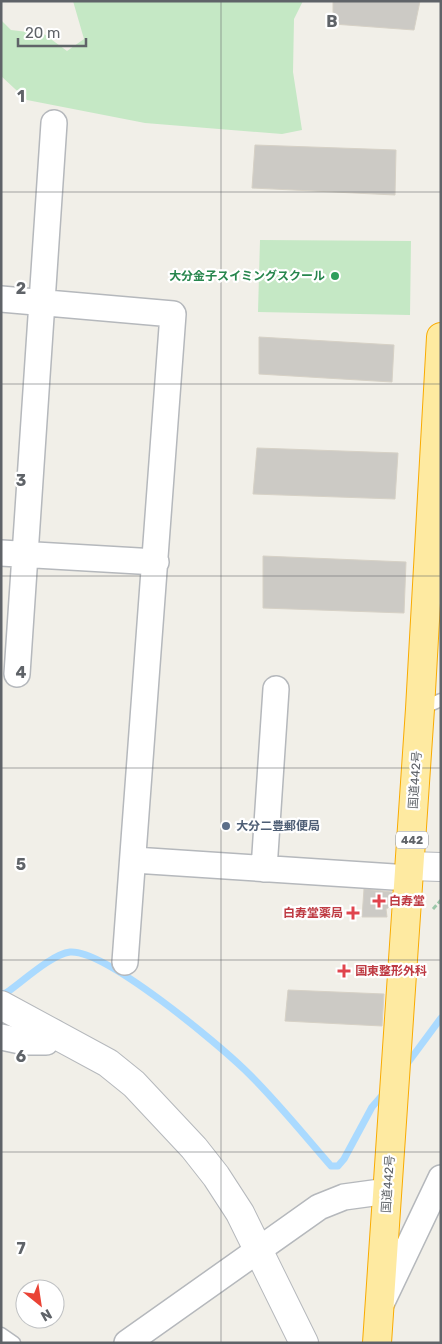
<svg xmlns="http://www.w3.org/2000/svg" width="442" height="1344" font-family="Rubik,'Noto Sans JP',sans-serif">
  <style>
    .green { fill: #c5e8c5 }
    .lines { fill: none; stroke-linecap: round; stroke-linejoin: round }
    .stream { stroke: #aadaff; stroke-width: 7 }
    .building { fill: #cccac5; stroke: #d6d1c6 }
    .service-casing { stroke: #b5b8bc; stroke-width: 15 }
    .minor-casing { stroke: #b5b8bc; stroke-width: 28 }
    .tertiary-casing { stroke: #b5b8bc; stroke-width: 30 }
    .trunk-casing { stroke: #f9ab00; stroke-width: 30 }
    .path { stroke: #9cc7a9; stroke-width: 3; stroke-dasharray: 5 2.5; stroke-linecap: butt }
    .service { stroke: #fff; stroke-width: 12 }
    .minor { stroke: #fff; stroke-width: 25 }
    .tertiary { stroke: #fff; stroke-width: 28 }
    .trunk { stroke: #feeaa1; stroke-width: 28 }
    .grid { fill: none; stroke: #5f6368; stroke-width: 1; stroke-opacity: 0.55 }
    .leisure-dot { fill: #2e9e5b; stroke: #fff; stroke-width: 2 }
    .service-dot { fill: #5c6f8a; stroke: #fff; stroke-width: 2 }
    .health-dot { fill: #e0444e; stroke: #fff; stroke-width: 2 }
    .labels { text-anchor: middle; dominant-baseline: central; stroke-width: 4.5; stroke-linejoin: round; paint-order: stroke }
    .shield { fill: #fff; stroke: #8f9295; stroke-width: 1 }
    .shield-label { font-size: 11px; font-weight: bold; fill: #5f6368 }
    .leisure-label { font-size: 12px; font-weight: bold; fill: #27864d; stroke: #fff; text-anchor: end }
    .street-label { font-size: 12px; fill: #5f6368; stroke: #fff }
    .service-label { font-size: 12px; font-weight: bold; fill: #4e5e75; stroke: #fff; text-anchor: start }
    .health-label { font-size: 12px; font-weight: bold; fill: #be3a42; stroke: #fff; text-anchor: start }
    .grid-label { font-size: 16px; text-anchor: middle; font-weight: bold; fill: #5f6368; stroke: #fff; stroke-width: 4.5; stroke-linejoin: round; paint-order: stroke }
  </style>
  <rect width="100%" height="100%" fill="#f1efe8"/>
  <!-- green -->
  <path class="green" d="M73,1h230l-9,18 -1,53 9,58 -20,4 -137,-11 -118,-23 -26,-24v-56l10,10 33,4 23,17 17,-12z
    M260,240l151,1 -1,74 -152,-3z"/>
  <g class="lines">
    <!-- stream -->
    <path class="stream" d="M1,994l5,-1c16,-11 46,-39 64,-41 35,-3 147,91 175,118 31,30 58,64 86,96h7l6,-7 28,-52 13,-15
      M404,1068l37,-50"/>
  </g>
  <!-- building -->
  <path class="building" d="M333,1h87l-6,29 -81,-6z
    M255,145l141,5 -1,45 -143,-7z
    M259,337l135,8 -2,37 -133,-8z
    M257,448l141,5 -3,46 -142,-5z
    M263,556l143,6 -2,51 -141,-5z
    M364,889l28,3 -1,14 -5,3 1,8h-25z
    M288,990l96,4 -2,32 -97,-5z"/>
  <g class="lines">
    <!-- service casing -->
    <g class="service-casing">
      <path id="service" d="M420,709l21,-9
        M1,1334l13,9"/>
    </g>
    <!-- minor casing -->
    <g class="minor-casing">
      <path id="minor" d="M1,299l172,15 -48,648
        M1,553l155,9
        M17,674l37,-551
        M134,860l275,18
        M264,869l12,-180
        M1,1037l24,5h21l7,-10
        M382,1302l59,-124
        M127,1343l192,-136 25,-10 44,-6"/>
    </g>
    <!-- tertiary casing -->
    <g class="tertiary-casing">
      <path id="tertiary" d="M410,866l31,1
        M1,1005l107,58 26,21 60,64 22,28 24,37 64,130"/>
    </g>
    <!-- trunk casing -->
    <g class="trunk-casing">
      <path id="trunk" d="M377,1343l43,-634 21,-372"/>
    </g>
    <!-- path -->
    <path class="path" d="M433,909l8,-9"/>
    <!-- service -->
    <use href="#service" class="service"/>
    <!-- minor -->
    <use href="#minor" class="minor"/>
    <!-- tertiary -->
    <use href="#tertiary" class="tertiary"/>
    <!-- trunk -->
    <use href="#trunk" class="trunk"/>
  </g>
  <!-- grid -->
  <path class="grid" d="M221,1v1342M1,192h440M1,384h440M1,576h440M1,768h440M1,960h440M1,1152h440"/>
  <!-- markers -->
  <circle class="leisure-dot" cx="335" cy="276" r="5"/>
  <circle class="service-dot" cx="226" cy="826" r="5"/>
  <g class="health-dot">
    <path d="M376.5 893.5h5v5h5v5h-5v5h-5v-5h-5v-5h5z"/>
    <path d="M350.5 905.5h5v5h5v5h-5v5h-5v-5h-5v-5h5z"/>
    <path d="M341.5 963.5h5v5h5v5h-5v5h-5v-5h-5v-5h5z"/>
  </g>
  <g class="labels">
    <!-- shield labels -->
    <rect class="shield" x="396" y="831.5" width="32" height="17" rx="4"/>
    <g class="shield-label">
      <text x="412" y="840">442</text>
    </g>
    <!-- leisure labels -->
    <g class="leisure-label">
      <text x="325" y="276">大分金子スイミングスクール</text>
    </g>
    <!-- street labels -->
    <g class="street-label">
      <text transform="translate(415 780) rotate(-86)">国道442号</text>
      <text transform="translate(388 1184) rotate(-86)">国道442号</text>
    </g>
    <!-- service labels -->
    <g class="service-label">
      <text x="236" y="826">大分二豊郵便局</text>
    </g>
    <!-- health labels -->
    <g class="health-label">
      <text x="389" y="901">白寿堂</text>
      <text x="343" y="913" text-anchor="end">白寿堂薬局</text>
      <text x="355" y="971">国東整形外科</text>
    </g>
  </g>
  <g class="grid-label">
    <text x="332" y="27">B</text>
    <text x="21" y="102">1</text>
    <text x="21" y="294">2</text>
    <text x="21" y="486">3</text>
    <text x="21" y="678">4</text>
    <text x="21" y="870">5</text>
    <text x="21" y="1062">6</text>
    <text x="21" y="1254">7</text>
  </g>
  <!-- border -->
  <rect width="442" height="1344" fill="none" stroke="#5f6368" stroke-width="5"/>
  <!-- north arrow -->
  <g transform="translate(40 1304) rotate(150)"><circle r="24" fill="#ffffff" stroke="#bfc1c3"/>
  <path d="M0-4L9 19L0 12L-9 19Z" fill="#ea4335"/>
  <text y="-8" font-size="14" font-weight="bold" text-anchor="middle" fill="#5f6368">N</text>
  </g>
  <!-- scale -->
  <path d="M18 38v8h68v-8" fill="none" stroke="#5f6368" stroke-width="2.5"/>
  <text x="25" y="38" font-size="15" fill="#5f6368" stroke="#ffffff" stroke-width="4" paint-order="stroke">20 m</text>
</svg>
